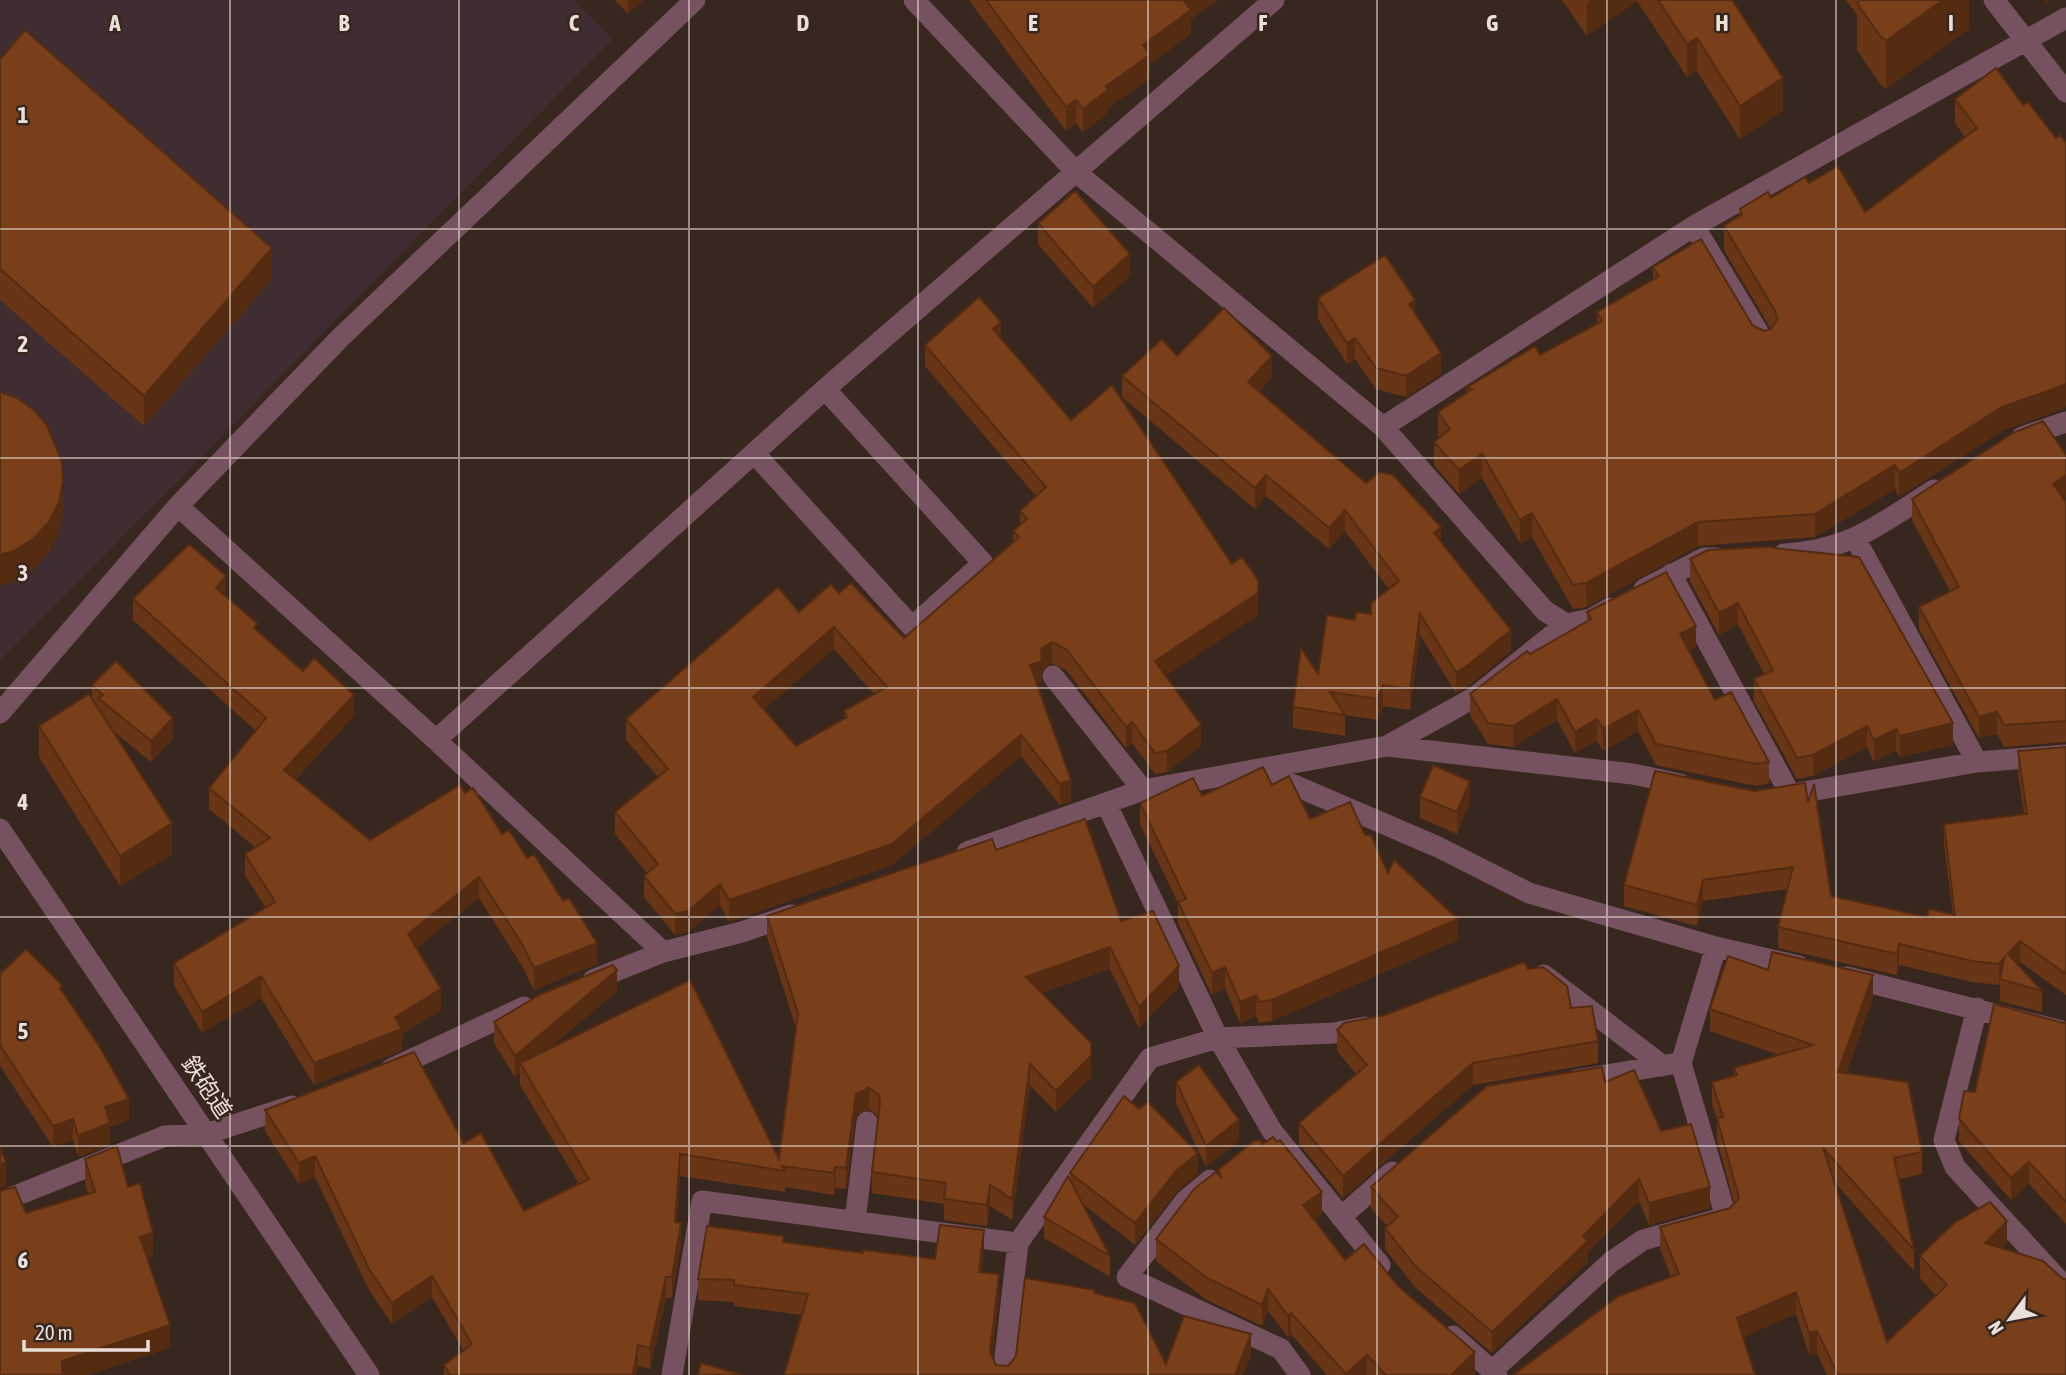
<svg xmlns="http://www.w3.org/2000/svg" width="2066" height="1375" font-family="'Asap Condensed','Noto Sans JP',sans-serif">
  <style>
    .education { fill: #402d32 }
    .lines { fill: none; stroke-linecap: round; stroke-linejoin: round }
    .minor { stroke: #76515f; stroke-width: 21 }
    .wall { fill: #683516; fill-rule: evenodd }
    .shaded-wall { fill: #552b12 }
    .building { fill: #793e1a; stroke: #552b12; stroke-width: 2; fill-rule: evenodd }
    .grid { fill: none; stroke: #ebdfd9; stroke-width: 2; stroke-opacity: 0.55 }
    .labels { text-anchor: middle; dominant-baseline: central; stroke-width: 5; stroke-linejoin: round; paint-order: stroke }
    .street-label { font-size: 23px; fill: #ebdfd9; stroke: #38271e }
    .grid-label { font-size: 23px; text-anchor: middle; font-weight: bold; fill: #ebdfd9; stroke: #38271e; stroke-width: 5; stroke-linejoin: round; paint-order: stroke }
  </style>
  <rect width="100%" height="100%" fill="#38271e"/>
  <!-- education -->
  <path class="education" d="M0,0h575l38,39 -613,622z"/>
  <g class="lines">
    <!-- minor -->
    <path class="minor" d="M914,0l162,172 307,255 162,184 21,13
      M1994,0l72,92
      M1694,226l70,116
      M1383,427l311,-201 372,-208
      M2022,437l44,-15
      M755,454l157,173 71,-64 -158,-174
      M178,506l258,234 227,212
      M1856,540l121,222
      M1784,554c67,-4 96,-30 150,-64
      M1671,574l119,220
      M1644,589l60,-31h12
      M1053,676l90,114
      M0,713l178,-207 162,-168 355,-338
      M436,740l389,-351 449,-389
      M1387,746l88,-49 91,-73 25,-5 19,-11
      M1268,774l170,73 91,46 187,54 83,19
      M1781,796l196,-34 89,-7
      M1106,803l112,235 54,93 108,134
      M0,829l369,546
      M967,852l176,-62 244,-44 246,28 47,10
      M1544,975l119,91
      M1847,977l219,55
      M593,980l70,-28 79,-20 49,-17
      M1977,1008l-33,132 11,27 111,121
      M391,1069l133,-62
      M1576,1080l96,-16
      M1210,1180l-24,20 -59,77 154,72 19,26
      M0,1202l165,-66 41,-2 86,-28
      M1341,1217l51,-45
      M855,1221l12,-99
      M1453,1336l44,39
      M1492,1371l119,-109 32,-22 83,-23 -45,-154 35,-116
      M672,1375l30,-174 316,42
      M1003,1375l15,-132 132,-185 68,-20 116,-5 31,-6"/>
  </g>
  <!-- wall -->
  <path class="wall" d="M615,0h28l-15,14z
    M969,0h250l-28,19v15l-41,30v14l-42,30v5l-25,19 -7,-9 -10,8z
    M1562,0h170l51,111 -43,28 -43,-68 -10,6 -50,-76 -50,35z
    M1846,0h123v29l-83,60 -6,-5 -23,-34v-35z
    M0,59l272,220 -128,147 -144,-126z
    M1996,68l66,341 -60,22 -103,66 -4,-8 -80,48 -117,9 -112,61 -13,2 -41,-72 -12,6 -38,-65 -23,16 -25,-29v-23l5,-4 -1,-2v-24l28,-18v-6l74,-33 57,-32v-11l56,-32v-13l111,64 7,-2 -47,-79v-24l16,-11v-6l69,-26 56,29 100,-75 -10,-14v-24z
    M1038,223l92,53 -37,32 -55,-64z
    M1318,298l97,16 26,60 -35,23 -30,-8 -21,-30 -8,5 -29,-45z
    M1001,339l70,81 187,195 -93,61 36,70 -34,26 -12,2 -23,-31 -6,5 -59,-77 -15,-8 -10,7v12l-5,2 34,117 -11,4 -39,-49 -129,109 -163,57 -9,-17 -32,27 -13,3 -31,-38v-21l3,-3 -32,-39v-22l43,-35 -32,-37v-21l173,-107 40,-19 65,45 109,-96v-11l7,-6v-14l16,-15 -111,-130v-21zM834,649l40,45 -30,17v8l-48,27 -33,-37z
    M1177,356l95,21 -13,15 107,91 75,58 70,110 -43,35 -12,7 -36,-58 -10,75 -27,-4 -6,14 -32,-5v21l-52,-8v-21l25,-33 37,-54 16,-6 18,-25 -44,-58 -16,18 -63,-53 -11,13 -133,-112v-21z
    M2066,496l-3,2 3,4v240l-62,5 -7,-13 -18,4 -60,-109v-22l31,-16 -38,-71v-21z
    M1690,559l263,186 -53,12 -4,-7 -22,12 -7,-15 -54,29 -16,3 -43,-78v-22l10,-5 -26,-50 -19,11 -29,-54z
    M226,596l31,35 97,85 -58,63 74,61 95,-47 37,41 25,24 70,106 -63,26 -12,-24 -43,-68 -63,50 25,62 -39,24v16l-88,35 -53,-87 -59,35 -28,-48v-22l92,-55 -21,-33v-21l10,-7 -46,-38v-21l47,-57 -123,-111v-21z
    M1587,612l109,35 -8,4 27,49 54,62v21l-13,3 -100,-21 -18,-34 -35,20 -6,-10 -22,12 -18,-33 -44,27 -25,-3 -18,-29v-21l60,-40 57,-33z
    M92,685l81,54 -22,23 -38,-31 59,123 -52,32 -81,-129v-31l53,-27z
    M2066,747v248l-46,-33 -2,2 24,27v21l-42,-11v-16l-28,-3 -73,-17 -2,10 -119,-27v-21l9,-38 -84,12 -6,25 -73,-20v-21l184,-83 23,94 96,21 26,-3 -9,-69v-21l80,-10 -6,-42v-21z
    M1272,785l38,34 55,16 23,38 70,67 -186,81 -13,2 -3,-7 -16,7 -15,-35 -13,7 -34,-72v-20l-38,-79v-21l62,-7z
    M1420,797l50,5 -13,32 -37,-16z
    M996,850l125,71 58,66 -40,41 -29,-59 -69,24 50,84 -35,35 -26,-27 -18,135 -22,-14 -3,20 -43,-6v-16l-72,-11v-21l6,-56 -9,-7 -13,6 -10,74 -11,-1 -1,7 -49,-8v5l-105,-16 -4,46 5,22 -9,54h-6l-16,71 -12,-3 -2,9h-192v-10l19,-15 -31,-53 -40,27 -23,-34 -54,-113 -16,7 -34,-53v-21l199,33 60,68 55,-27 -59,-99v-12l-5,4 -21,-34v-21l123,-31 -70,59 232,109 17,-131 -29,-91v-21z
    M1528,969l43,39 27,33v22l-125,22 -130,113 -44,-54v-21l57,-49 -19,-23v-21z
    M1768,970l105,27 -27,77 76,78v22l-23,5 15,71v21l-79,-88 52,159 49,-46 -16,-18v-22l87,-13 -5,5 64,127h-239l-10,-22 -8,2 -13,-41 -125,-37 -11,-28v-22l70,-19 4,-5 -17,-63v-21l-5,-15v-22l22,-7v-7l45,-13 -69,-24v-22z
    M0,974l63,18 66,128 -19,7v17l-32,13 -5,-17 -20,7 -53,-81z
    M2066,1022v202l-37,-40 -18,16 -52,-59v-22l16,-27 88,-69z
    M1176,1082l63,59 -33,26 -30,-64z
    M1661,1131l49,77 -61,17 -10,-24 -51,51v10l-96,91 -76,-65 -31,-39v-21l2,-2 -16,-18v-21z
    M1262,1144l60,70 -9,5 32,41 53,26 77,87 -3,2h-145l-36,-41 -3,3 -20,-26 -6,15 -55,-26 -51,-39v-22l62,-65v-4z
    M85,1159l43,28 25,69 -5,2 22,90 -144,-135 62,-19 -3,-12z
    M1070,1173l128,1 -22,18 -41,53 -53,-42 28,53v21l-66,-39v-21l26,-36z
    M784,1242l79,11 72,6 49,-7 -3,20 18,23 -7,61 4,9 12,1 86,-73 72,71 85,-9 -8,20h-459l18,-60 -68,-9v-4l-36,-2v-21z"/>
  <!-- shaded-wall -->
  <path class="shaded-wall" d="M628,0h15l-15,14z
    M1183,0h36l-28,19v15l-41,30v14l-42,30v5l-25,19v-23l23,-23z
    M1591,0h46v1l-50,35v-33z
    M1943,0h26v29l-83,60v-48z
    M2044,0h7l-7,4z
    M1697,38v33l-10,6v-33z
    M1783,78v33l-43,28v-33z
    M1076,100v23l-10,8v-24z
    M272,248v31l-128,147v-30z
    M1130,254v22l-37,32v-21z
    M1415,300v21l-6,-17z
    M1001,322v21l-8,-14z
    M1355,338v21l-8,5v-21z
    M1441,353v21l-35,23v-21z
    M1272,356v21l-24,27v-22z
    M2066,383v24l-4,2 -60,22 -103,66v-24l103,-66z
    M1482,454v24l-23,16v-24z
    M1895,465v24l-80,48v-23z
    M1266,475v21l-11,13v-21z
    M2066,475v21l-13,9v-21z
    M63,482v31l-4,19 -10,21 -16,17 -19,12 -14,4v-31z
    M1345,510v21l-16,18v-21z
    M1532,513v24l-12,6v-23z
    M1698,522v24l-112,61v-24z
    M1441,527v21l-7,-15z
    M226,576v22l-10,-10z
    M1258,593v22l-103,68v-22z
    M1738,603v21l-19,11v-22z
    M1420,614v21l-10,75v-21z
    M1696,626v21l-16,8v-21z
    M834,627v22l-81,70v-22z
    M1511,630v21l-43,35 -12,7v-21z
    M1052,642v21l-10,7v12l-12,4v-21l11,-16z
    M1383,685v21l-6,14v-21z
    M354,695v21l-70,75v-21z
    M1557,699v21l-44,27v-21z
    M1638,710v21l-35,20v-22z
    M1997,712v22l-18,4v-21z
    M173,718v21l-22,23v-21z
    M1597,719v22l-22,12v-21z
    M1132,722v21l-6,5v-21z
    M1953,723v22l-53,12v-21z
    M1201,725v21l-34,26v-21z
    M1867,726v21l-54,29v-21z
    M1896,729v21l-22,12v-22z
    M1021,735v21l-129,109 -163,57v-22z
    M1071,780v21l-11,4v-21z
    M1470,781v21l-13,32v-22z
    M172,823v31l-52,32v-30z
    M479,877v21l-71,57v-21z
    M1703,880v21l-6,25v-21z
    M720,884v21l-32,27 -13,3v-21z
    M1458,919v21l-186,81v-21z
    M2020,941v21l-12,13v-21z
    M597,943v21l-63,26v-22z
    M1899,944v21l-2,10v-21z
    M1110,947v22l-84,29v-21z
    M2004,958l-4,21 -1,6v-21z
    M1179,966v21l-40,41v-21z
    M1225,967v21l-13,7v-22z
    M617,970v21l-94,79 -3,-7v10l-5,4v-21z
    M1873,975v22l-35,97v-22z
    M261,976v22l-59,35v-21z
    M441,989v21l-39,24v16l-88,35v-22z
    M1256,995v21l-16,7v-21z
    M1091,1056v21l-35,35v-21z
    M1473,1063v22l-130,113v-22z
    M1030,1064v21l-18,135v-21z
    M869,1088v21l-13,6 -10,74v-21l10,-74z
    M129,1099v21l-19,7v17l-32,13v-21l27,-29z
    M73,1119v21l-20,7v-21z
    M1239,1120v21l-33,26v-21z
    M1198,1153v21l-22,18 -41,53v-22l41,-52z
    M680,1154v22l-5,67v-21z
    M315,1156v21l-16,7v-21z
    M6,1162v24l-6,3v-24z
    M2029,1162v22l-18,16v-22z
    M835,1167v21l-1,7v-22z
    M1639,1179v22l-51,51v10l-96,91v-21l91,-96z
    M990,1185v21l-3,20v-21z
    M1710,1187v21l-61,17v-22z
    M1322,1192v22l-19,13v-22z
    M2007,1221v22l-22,22v-22z
    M681,1223v21l-9,54v-21z
    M984,1230v22l-5,41v-21z
    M153,1233v23l-13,4v-23z
    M999,1274v21l-9,79v-22z
    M432,1276v21l-40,27v-21z
    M666,1277v21l-16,71v-21z
    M1268,1289v22l-6,15v-21z
    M1796,1292v22l-59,26v-22z
    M1291,1313v21l-3,3v-21z
    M170,1325v23l-81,27h-27v-14z
    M1817,1331v22l-8,2v-22z
    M1251,1334v21l-8,20h-8z
    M638,1345v21l-2,9h-3z
    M1475,1352v21l-3,2h-21z
    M1367,1355v20h-21v-1z"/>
  <!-- building -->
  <path class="building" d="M986,0h197l8,10 -48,35 7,10 -44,31 2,4 -25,19 -7,-9 -10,7z
    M1658,0h74l51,78 -43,28 -43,-68 -10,6z
    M1861,0h82l-57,41 -6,-5 -23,-33z
    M25,30l247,218 -128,148 -144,-127v-210z
    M1996,68l27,37 5,-3 28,36 4,-3 6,8v240l-4,3 -60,21 -103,66 -4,-8 -80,49 -117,8 -112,61 -13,2 -41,-72 -12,7 -38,-66 -23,16 -25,-28 16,-13 -12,-17 34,-23 -6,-1 69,-42 5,9 62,-34 -5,-9 62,-36 -6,-9 48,-28 52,87 11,5 7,-2 6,-10 -2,-8 -51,-85 18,-12 -2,-5 28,-17 3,6 34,-21 4,6 29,-17 27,46 112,-84 -22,-29z
    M1075,191l55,63 -37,33 -55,-64z
    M1385,255l30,45 -6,4 32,49 -35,23 -30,-8 -21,-30 -8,5 -29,-45z
    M979,297l22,25 -8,7 78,91 41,-35 120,179 10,-7 16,23v13l-103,68 46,64 -34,26 -12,2 -23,-31 -6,5 -59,-77 -15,-8 -11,7 1,12 -12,4 41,115 -11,4 -39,-49 -129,109 -163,56 -9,-16 -32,27 -13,3 -31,-38 14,-12 -43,-52 53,-43 -42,-50 152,-132 21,25 32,-28 8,9 12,-10 53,55 115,-101 -6,-6 14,-12 -7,-8 26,-24 -121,-142zM834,627l53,60 -43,24 3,6 -51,29 -43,-49z
    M1224,308l48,48 -24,26 118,101 14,-11 13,3 48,52 -7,6 77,97 -43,35 -12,7 -36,-58 -10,75 -27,-4 -6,14 -47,-7 15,23 -52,-8 8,-59 17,26 9,-59 28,5 1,-8 15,2v-11l28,-22 -54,-71 -16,18 -63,-53 -11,13 -133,-112 40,-37 15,17z
    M0,392l17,6 17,12 13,15 15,37 1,20 -4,20 -10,20 -16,17 -19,12 -14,4z
    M2043,421l23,34v20l-13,9 13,18v219l-62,4 -7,-13 -18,5 -60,-110 40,-20 -47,-88 101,-66z
    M189,544l37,32 -10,12 41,35 -3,5 49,43 11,-13 40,37 -70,75 86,70 90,-55 5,8 8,-5 29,46 7,-4 18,28 7,-4 29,47 6,-3 28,45 -63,25 -12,-24 -43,-67 -71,57 33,55 -46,28 7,12 -88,34 -53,-87 -59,36 -28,-49 101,-61 -30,-48 25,-16 -61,-50 57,-70 -133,-119z
    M1765,547l94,10 94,166 -53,13 -4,-7 -22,11 -7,-14 -54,29 -16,3 -43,-79 19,-9 -35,-67 -19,10 -29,-54 18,-9z
    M1666,572l30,54 -16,8 35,66 16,-8 38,70 -13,2 -100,-20 -18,-34 -35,19 -6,-10 -22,13 -18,-33 -44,27 -25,-3 -18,-29 57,-43 3,3 61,-35 -4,-7z
    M116,661l57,57 -22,23 -53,-43 5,-3 -11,-10z
    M89,694l83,129 -52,33 -81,-130z
    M2066,747v227l-46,-33 -12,13 34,37 -42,-12 4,-21 -5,6 -27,-3 -73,-17 -2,10 -119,-27 15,-60 -90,13 -6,25 -73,-20 31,-114 99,20 51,-8 3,19 6,-18 17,112 96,21 2,-8 26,6 -11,-91 83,-10 -9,-63z
    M1433,765l37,16 -13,31 -37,-15z
    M1263,767l9,18 17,-9 21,43 40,-17 15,33h6l17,38 6,-13 64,59 -186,81 -13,2 -3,-7 -16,7 -15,-35 -13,6 -34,-71 8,-3 -46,-96 53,-25 9,18z
    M1085,819l36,102 32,-10 26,55 -40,41 -29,-60 -84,30 65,66v13l-35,35 -26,-27 -18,135 -22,-14 -3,20 -43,-6 2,-16 -74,-11 8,-70 -1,-7 -10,-7 -13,6 -10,74 -11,-1 -1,6 -52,-7 3,5 -105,-17 -5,68 6,1 -9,54h-6l-16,71 -12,-3 -5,30h-183l-6,-10 28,-21 -40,-68 -40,27 -23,-34 -54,-113 -16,7 -34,-53 149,-58 50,91 17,-10 43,78 65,-32 -69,-116 170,-83 89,179 19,-146 -31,-97 225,-77 4,11z
    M26,949l37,37 -3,2 41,61 28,50 -24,8 5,16 -32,13 -5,-17 -20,7 -53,-81v-71z
    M1772,952l101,23 -35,97 70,10 14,70 -28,6 20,92 -91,-102 64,194 60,-57 -27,-29 34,-33 36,-21 17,19 -22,22 58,18 20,18h3v96h-228l-21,-44 -8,2 -13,-41 -59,26 18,57h-242l106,-79 60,-22 -19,-47 70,-19 9,-10 -22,-80 6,-1 -11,-35 25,-7 -3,-7 79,-23 -103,-36 18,-53 40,14z
    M1524,962l4,7 15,-2 24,19 4,22 21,-2 6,35 -125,22 -130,113 -44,-53 68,-58 -30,-35 7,-7 41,-8z
    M613,965l4,5 -102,86 -21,-34 47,-28z
    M1994,1004l69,19 3,-1v180l-37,-40 -18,16 -52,-59 5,-28 11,1z
    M1199,1065l40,55 -33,26 -30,-64z
    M1602,1067l3,15 29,-12 27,61 30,-7 19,63 -61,16 -10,-24 -56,57 5,5 -96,91 -76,-65 -31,-39 13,-11 -27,-30 116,-101z
    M1124,1096l15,13 9,-7 50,51 -22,18 -41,52 -65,-50z
    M1273,1137l4,5 3,-2 42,52 -19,13 42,55 19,-16 34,42 77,66 -24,23h-65l-19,-20 -21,19 -55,-61 -3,3 -20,-27 -6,16 -55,-27 -51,-39 39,-51 21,-16 6,6 -4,-8 36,-29 6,-1 2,4z
    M117,1146l11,41 12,-4 13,50 -13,4 30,88 -108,36v14h-62v-184l15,-4 11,26 69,-21 -10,-33z
    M0,1148l6,14 -6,3z
    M1068,1176l42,80 -66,-39z
    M940,1225l44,5 -5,42 20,2 -9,78 6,13 12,1 8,-10 9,-78 69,12v3l41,10 31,61 18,-48 67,18 -16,41h-451l24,-81 -74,-9v-5l-36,-1 9,-53 77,10 -1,6 80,11v-3l72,9z
    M701,1363l42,12h-45z"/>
  <!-- grid -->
  <path class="grid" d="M230,0v1375M459,0v1375M689,0v1375M918,0v1375M1148,0v1375M1377,0v1375M1607,0v1375M1836,0v1375M0,229h2066M0,458h2066M0,688h2066M0,917h2066M0,1146h2066"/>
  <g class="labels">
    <!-- street labels -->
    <g class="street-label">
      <text transform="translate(207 1087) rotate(56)">鉄砲道</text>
    </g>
  </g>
  <g class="grid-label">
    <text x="115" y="31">A</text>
    <text x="344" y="31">B</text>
    <text x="574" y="31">C</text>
    <text x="803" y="31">D</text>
    <text x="1033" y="31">E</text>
    <text x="1263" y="31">F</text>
    <text x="1492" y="31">G</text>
    <text x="1722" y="31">H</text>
    <text x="1951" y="31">I</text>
    <text x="23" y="123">1</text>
    <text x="23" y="352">2</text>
    <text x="23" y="581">3</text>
    <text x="23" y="810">4</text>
    <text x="23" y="1039">5</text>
    <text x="23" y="1268">6</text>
  </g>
  <!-- north arrow -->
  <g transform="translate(2010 1319) rotate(238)" stroke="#38271e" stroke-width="5" paint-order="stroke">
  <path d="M0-5L12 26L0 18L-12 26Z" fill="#ebdfd9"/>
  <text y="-10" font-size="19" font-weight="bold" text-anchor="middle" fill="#ebdfd9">N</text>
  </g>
  <!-- scale -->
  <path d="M24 1340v10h124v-10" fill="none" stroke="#ebdfd9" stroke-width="3.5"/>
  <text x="35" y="1340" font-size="21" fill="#ebdfd9" stroke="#38271e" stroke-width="5" paint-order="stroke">20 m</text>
</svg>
